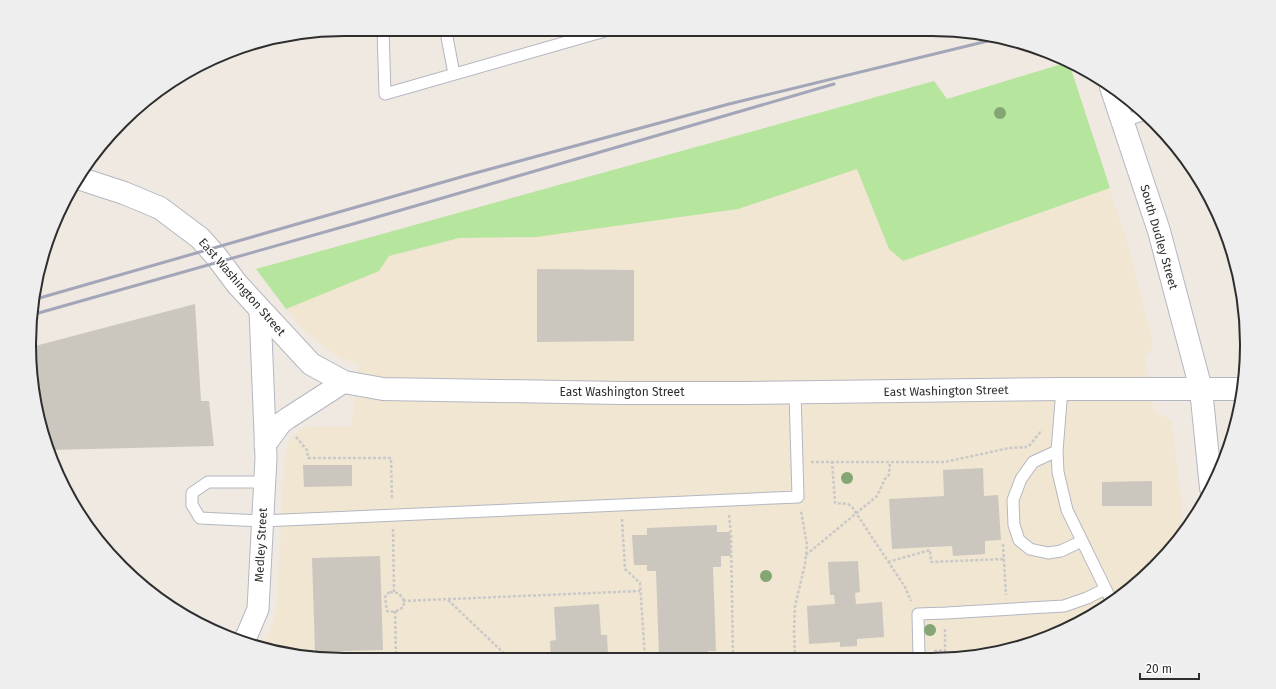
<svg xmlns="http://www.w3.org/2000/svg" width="1276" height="689" font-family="'Fira Sans',sans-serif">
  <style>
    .education { fill: #f0e6d1 }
    .green { fill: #b6e59e }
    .building { fill: #cbc7bf }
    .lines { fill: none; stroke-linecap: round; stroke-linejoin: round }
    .lane-casing { stroke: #b4b7c1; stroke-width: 13 }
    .street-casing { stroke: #b4b7c1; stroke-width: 23 }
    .secondary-casing { stroke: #b4b7c1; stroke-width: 24 }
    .path { stroke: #c9c9c9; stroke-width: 2.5; stroke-dasharray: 3 2; stroke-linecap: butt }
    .lane { stroke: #fff; stroke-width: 11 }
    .street { stroke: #fff; stroke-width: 21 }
    .secondary { stroke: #fff; stroke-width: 22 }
    .rail { stroke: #a3a6b8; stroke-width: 3 }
    .tree { fill: #84a574 }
    .labels { text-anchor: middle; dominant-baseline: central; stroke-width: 3; stroke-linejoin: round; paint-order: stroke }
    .street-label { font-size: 12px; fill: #2e2e2e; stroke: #fff }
    .rim { fill: none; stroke: #2e2e2e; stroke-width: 2 }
  </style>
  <rect width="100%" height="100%" fill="#efe9e1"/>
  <!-- education -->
  <path class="education" d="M1068,62l1,1 58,178 27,105 -9,11 9,54 17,9 9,68 3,45 -14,20 -62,54 -74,36 -61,14 -648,2 -61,-10 7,-17 6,-22 9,-153 2,-9 4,-10 6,-6 12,-6h42l8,-61 -19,-8 -20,-13 -23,-21 -41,-54 678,-188 13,18z"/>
  <!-- green -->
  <path class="green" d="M1068,62l1,1 41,125 -207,73 -14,-12 -32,-80 -119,40 -202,28 -77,1 -70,18 -10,15 -93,38 -30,-40 678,-188 13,18z"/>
  <!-- building -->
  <path class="building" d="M537,269l97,1v71l-97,1z
    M195,304l6,97h8l5,45 -164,4 -20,-85 1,-18z
    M303,465h49v21l-48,1z
    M983,468l1,28 14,-1 3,45 -16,1v13l-32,2 -1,-10 -60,3 -3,-50 55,-3 -1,-26z
    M1152,481v25h-50v-24z
    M717,525v7h13l1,24h-10v11h-8l3,84h-8v7h-42v-3l-7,1 -3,-85h-9v-6h-13l-2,-30h15v-7z
    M380,556l3,94 -68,2 -3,-94z
    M858,561l2,31 -5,1 1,11 26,-2 2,35 -27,2v7l-17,1v-5l-31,2 -2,-38 28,-2 -1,-9h-4l-2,-33z
    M599,604l2,31h6l1,20 -57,4 -1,-18 6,-1 -2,-33z"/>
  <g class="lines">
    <!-- lane casing -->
    <g class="lane-casing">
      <path id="lane" d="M383,29l2,65 227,-65
        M447,29v8l7,37
        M1123,121l23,-7
        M1062,389l-5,62 1,21 9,38 45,92
        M1057,451l-24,11 -12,17 -8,21 1,25 5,15 11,9 18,4 13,-2 21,-10
        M264,482h-56l-16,11v12l8,13 62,3 536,-24 -3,-104
        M919,657l-1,-43 28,-1 118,-7 23,-8 18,-9"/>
    </g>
    <!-- street casing -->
    <g class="street-casing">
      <path id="street" d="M265,445l16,-22 7,-5 56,-36
        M243,641l4,-6 11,-26 8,-151 -6,-148"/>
    </g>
    <!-- secondary casing -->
    <g class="secondary-casing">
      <path id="secondary" d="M1111,87l48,144 42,158 10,99
        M78,178l46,15 36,15 40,30 16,18 21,28 74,80 33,18 39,7 238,4h127l314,-4h182"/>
    </g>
    <!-- path -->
    <path class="path" d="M296,437l11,13 1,8h83l1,42
      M1029,446l13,-16
      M832,461l3,42 13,1 4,3 53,80 6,14
      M811,462h134l64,-14 18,-1
      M729,515l2,21 2,122
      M622,519l3,50 15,14 5,75
      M393,529l1,64
      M1003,544l3,51
      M806,555l71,-59 8,-17 4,-4 1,-13
      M888,562l42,-12 1,12 73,-3
      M390,592l8,1 5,5 1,8c-5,5 -10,7 -17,5l-2,-14 2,-3z
      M448,600l62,59
      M403,601l237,-10
      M395,611l1,48
      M934,651l10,-1
      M945,657v-29
      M763,658l142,-5
      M795,658l-1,-29 1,-23 10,-42 2,-19 -6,-34"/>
    <!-- lane -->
    <use href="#lane" class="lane"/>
    <!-- street -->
    <use href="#street" class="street"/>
    <!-- secondary -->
    <use href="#secondary" class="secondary"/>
    <!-- rail -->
    <path class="rail" d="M36,299l432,-124 261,-71 271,-66
      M35,314l325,-92 474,-138"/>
  </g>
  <!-- trees -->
  <g class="tree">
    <circle cx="1000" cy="113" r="6"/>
    <circle cx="847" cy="478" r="6"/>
    <circle cx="766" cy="576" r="6"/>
    <circle cx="930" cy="630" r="6"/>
  </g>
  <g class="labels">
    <!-- street labels -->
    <g class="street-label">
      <text transform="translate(1159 237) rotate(74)">South Dudley Street</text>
      <text transform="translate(242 287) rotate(49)">East Washington Street</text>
      <text transform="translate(946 391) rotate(-1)">East Washington Street</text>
      <text x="622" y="392">East Washington Street</text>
      <text transform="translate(261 545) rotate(-87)">Medley Street</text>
    </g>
  </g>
  <!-- crop -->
  <path d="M0 0H1276V689H0ZM344 36H932A308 308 0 0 1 1240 344V345A308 308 0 0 1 932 653H344A308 308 0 0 1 36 345V344A308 308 0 0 1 344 36Z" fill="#eee" fill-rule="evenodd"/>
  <path class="rim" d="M344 36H932A308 308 0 0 1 1240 344V345A308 308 0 0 1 932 653H344A308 308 0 0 1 36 345V344A308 308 0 0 1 344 36Z"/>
  <!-- scale -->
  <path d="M1140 673v6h59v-6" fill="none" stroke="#2e2e2e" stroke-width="2"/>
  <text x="1146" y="673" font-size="12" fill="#2e2e2e" stroke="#ffffff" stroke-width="3" paint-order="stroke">20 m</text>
</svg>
